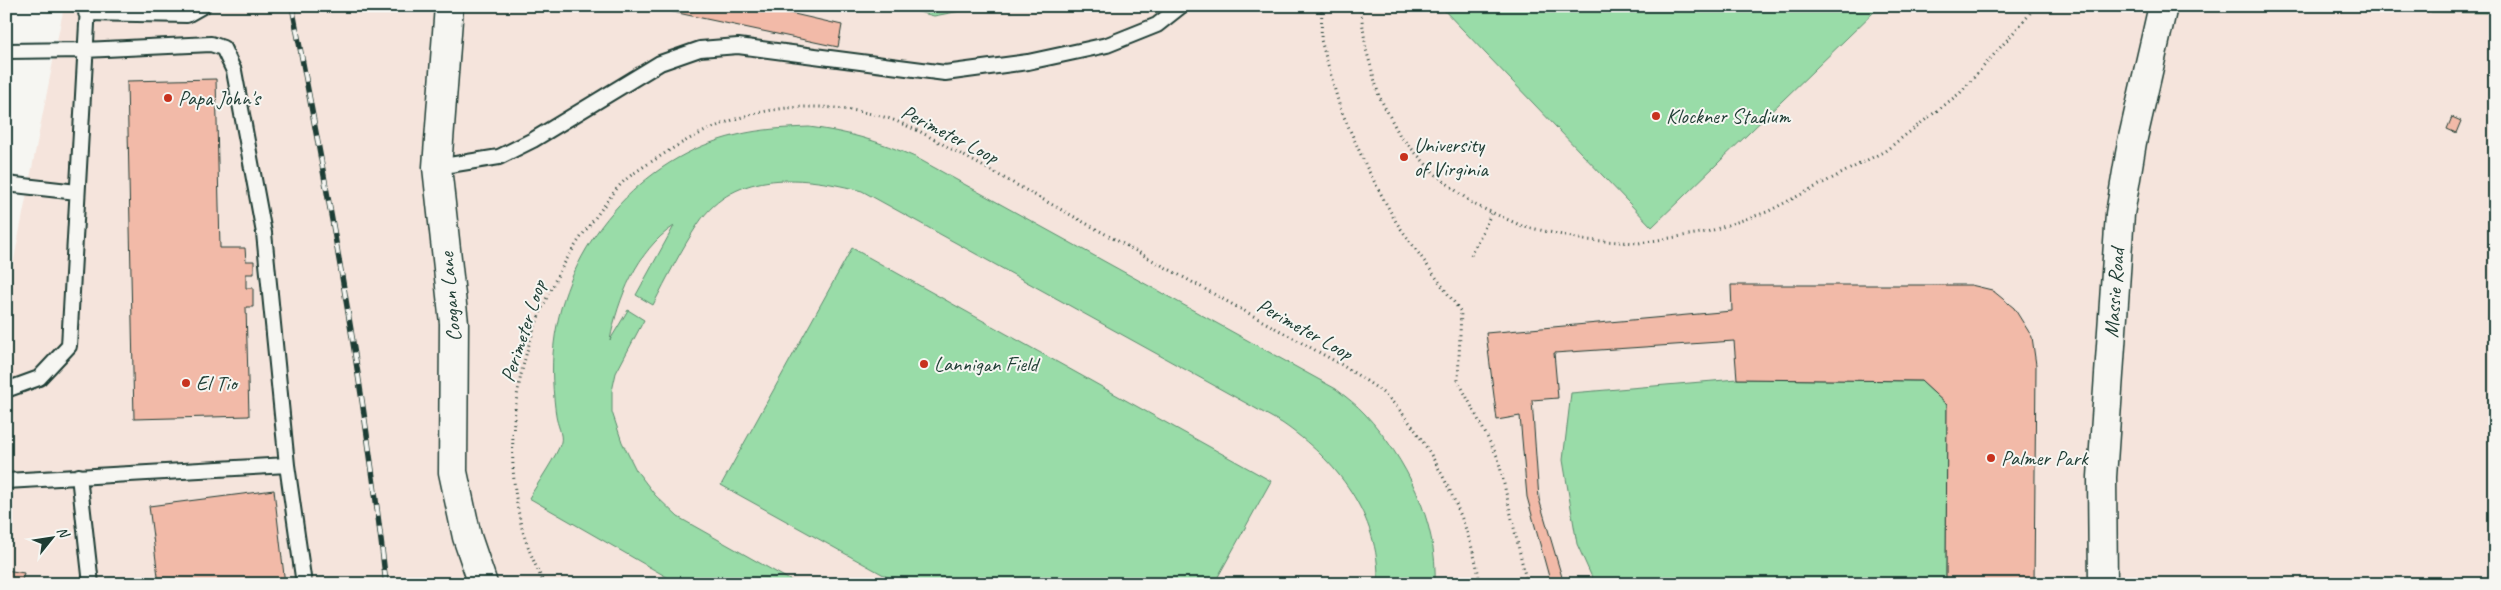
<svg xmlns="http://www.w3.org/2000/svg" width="2501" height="590" font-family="Caveat,sans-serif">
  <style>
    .built { fill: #f5e4dc }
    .green { fill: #99dca8; stroke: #5c8c6e }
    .building { fill: #f2baa8; stroke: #1f3d34 }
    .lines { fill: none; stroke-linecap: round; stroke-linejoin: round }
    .lane-casing { stroke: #1f3d34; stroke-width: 18 }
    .street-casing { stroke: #1f3d34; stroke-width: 31 }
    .secondary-casing { stroke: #1f3d34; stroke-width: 31 }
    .path { stroke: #1f3d34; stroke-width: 3; stroke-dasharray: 1 4; stroke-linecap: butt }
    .lane { stroke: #f6f6f2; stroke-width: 14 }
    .street { stroke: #f6f6f2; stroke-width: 28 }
    .secondary { stroke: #f6f6f2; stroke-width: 28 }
    .rail-casing { stroke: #1f3d34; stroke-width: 5.5 }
    .rail { stroke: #f6f6f2; stroke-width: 4; stroke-dasharray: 11; stroke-linecap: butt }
    .poi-dot { fill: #c8321e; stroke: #f6f6f2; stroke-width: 2 }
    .labels { text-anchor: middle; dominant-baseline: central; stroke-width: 4; stroke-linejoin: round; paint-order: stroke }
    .poi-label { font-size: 21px; fill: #1f3d34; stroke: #f6f6f2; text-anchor: start }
    .street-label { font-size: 21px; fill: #1f3d34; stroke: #f6f6f2 }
  </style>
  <rect width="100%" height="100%" fill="#f6f6f2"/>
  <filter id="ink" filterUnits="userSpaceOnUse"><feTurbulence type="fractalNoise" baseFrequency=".02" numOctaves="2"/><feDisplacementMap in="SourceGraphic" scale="10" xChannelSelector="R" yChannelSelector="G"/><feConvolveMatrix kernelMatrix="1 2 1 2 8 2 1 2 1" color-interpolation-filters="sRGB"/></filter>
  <g filter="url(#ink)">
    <!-- built -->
    <path class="built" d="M64,6h2431v578h-2489v-284z"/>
    <!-- green -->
    <path class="green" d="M895,6h92l-53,10z
      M1440,6h440l-228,221z
      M2432,6h63v7l-64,-1z
      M809,127c40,5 69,14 106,30l421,232c10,8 21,16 29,25 41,44 73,108 70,170h-57c2,-69 -42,-124 -96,-161l-420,-232c-57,-15 -127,-23 -164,33 -17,26 -31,54 -45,81l-17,-10 38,-69c-37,24 -56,73 -64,114l18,-30 16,10 -28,53 -4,18v21l10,30 14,28 19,25 23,22 119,67h-118l-150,-86c7,-12 29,-44 32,-56 2,-7 -4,-18 -5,-26 -3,-23 -5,-48 -2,-72 11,-97 86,-187 183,-209 24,-6 48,-7 72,-8z
      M852,248l419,233 -57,103h-314l-179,-99z
      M1737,379l184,2 26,24 -1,179h-351l-18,-40 -14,-84 8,-67z"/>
    <!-- building -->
    <path class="building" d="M645,6h114l83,19 -4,22z
      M216,79l4,169h25l1,13h8v13h-8v14h7v19h-7l3,109 -115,3 -7,-338z
      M2452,117l9,4 -5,12 -9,-4z
      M1731,285h240l21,5 22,18 18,29 4,28 -2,219h-88l1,-179 -26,-24 -184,-2 -3,-38 -180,12 4,45 -26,2 7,99 25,85h-13l-24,-87 -7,-81 -23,4 -11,-87 246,-22z
      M274,490l11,94h-126l-10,-78z
      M6,570l18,3 -3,11h-15z"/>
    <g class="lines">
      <!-- lane casing -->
      <g class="lane-casing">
        <path id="lane" d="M86,13l101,2 16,-9
          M6,51l78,-1 127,-6 12,4 11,23 30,162 23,232
          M437,167l62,-10 34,-17 127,-77 40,-14 38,-3 207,27 83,-11 79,-17 50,-20 24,-19
          M6,184l71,8
          M6,390l33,-12 30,-32 19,-340
          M79,476l12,108
          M6,481l281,-16 17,119"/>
      </g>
      <!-- street casing -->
      <g class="street-casing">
        <path id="street" d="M449,6l-12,161 17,156 -1,149 14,65 16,47"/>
      </g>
      <!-- secondary casing -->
      <g class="secondary-casing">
        <path id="secondary" d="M2103,584l-1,-107 18,-263 12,-72 31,-136"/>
      </g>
      <!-- path -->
      <path class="path" d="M1322,6l-1,34 19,68 27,60 29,54 65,90 -3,68 40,78 29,126
        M1360,6l6,43 13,47 21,40 35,38 38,30 49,22 63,14 54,3 68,-11 60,-20 118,-61 75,-58 69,-78 5,-9
        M1471,255l21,-43
        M544,584c-9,-20 -18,-39 -23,-60 -25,-106 8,-222 74,-306 9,-12 18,-26 28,-36 13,-12 32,-22 47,-32 69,-42 135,-54 214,-33 12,3 24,10 35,14l423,234c13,9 29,18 41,28 45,40 89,132 97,191"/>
      <!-- lane -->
      <use href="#lane" class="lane"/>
      <!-- street -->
      <use href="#street" class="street"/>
      <!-- secondary -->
      <use href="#secondary" class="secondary"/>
      <!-- rail casing -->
      <g class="rail-casing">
        <path id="rail" d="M292,6c37,192 73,384 94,578"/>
      </g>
      <!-- rail -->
      <use href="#rail" class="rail"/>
    </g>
  </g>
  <!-- markers -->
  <g class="poi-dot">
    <circle cx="168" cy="98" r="5"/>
    <circle cx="1656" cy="116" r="5"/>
    <circle cx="1404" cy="157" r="5"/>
    <circle cx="924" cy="364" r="5"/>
    <circle cx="186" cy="383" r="5"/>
    <circle cx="1991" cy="458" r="5"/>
  </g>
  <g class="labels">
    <!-- poi labels -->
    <g class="poi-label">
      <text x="178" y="98">Papa John's</text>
      <text x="1666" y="116">Klockner Stadium</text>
      <text x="1414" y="145">University<tspan x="1414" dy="24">of Virginia</tspan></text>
      <text x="934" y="364">Lannigan Field</text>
      <text x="196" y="383">El Tio</text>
      <text x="2001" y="458">Palmer Park</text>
    </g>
    <!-- street labels -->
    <g class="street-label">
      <text transform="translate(950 134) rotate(27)">Perimeter Loop</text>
      <text transform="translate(2114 293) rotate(-86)">Massie Road</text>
      <text transform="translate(450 297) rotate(-95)">Coogan Lane</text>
      <text transform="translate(1305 329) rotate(29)">Perimeter Loop</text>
      <text transform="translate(523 331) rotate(-72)">Perimeter Loop</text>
    </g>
  </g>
  <!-- margin -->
  <rect width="2501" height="590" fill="none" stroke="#f6f6f2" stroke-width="25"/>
  <rect x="12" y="12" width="2476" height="565" fill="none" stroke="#1f3d34" stroke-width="2" filter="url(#ink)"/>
  <!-- north arrow -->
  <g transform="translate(52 538) rotate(60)" stroke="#f6f6f2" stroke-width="4" paint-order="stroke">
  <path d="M0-4L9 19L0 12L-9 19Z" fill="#1f3d34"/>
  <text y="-8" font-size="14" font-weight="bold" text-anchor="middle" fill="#1f3d34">N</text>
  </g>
</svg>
